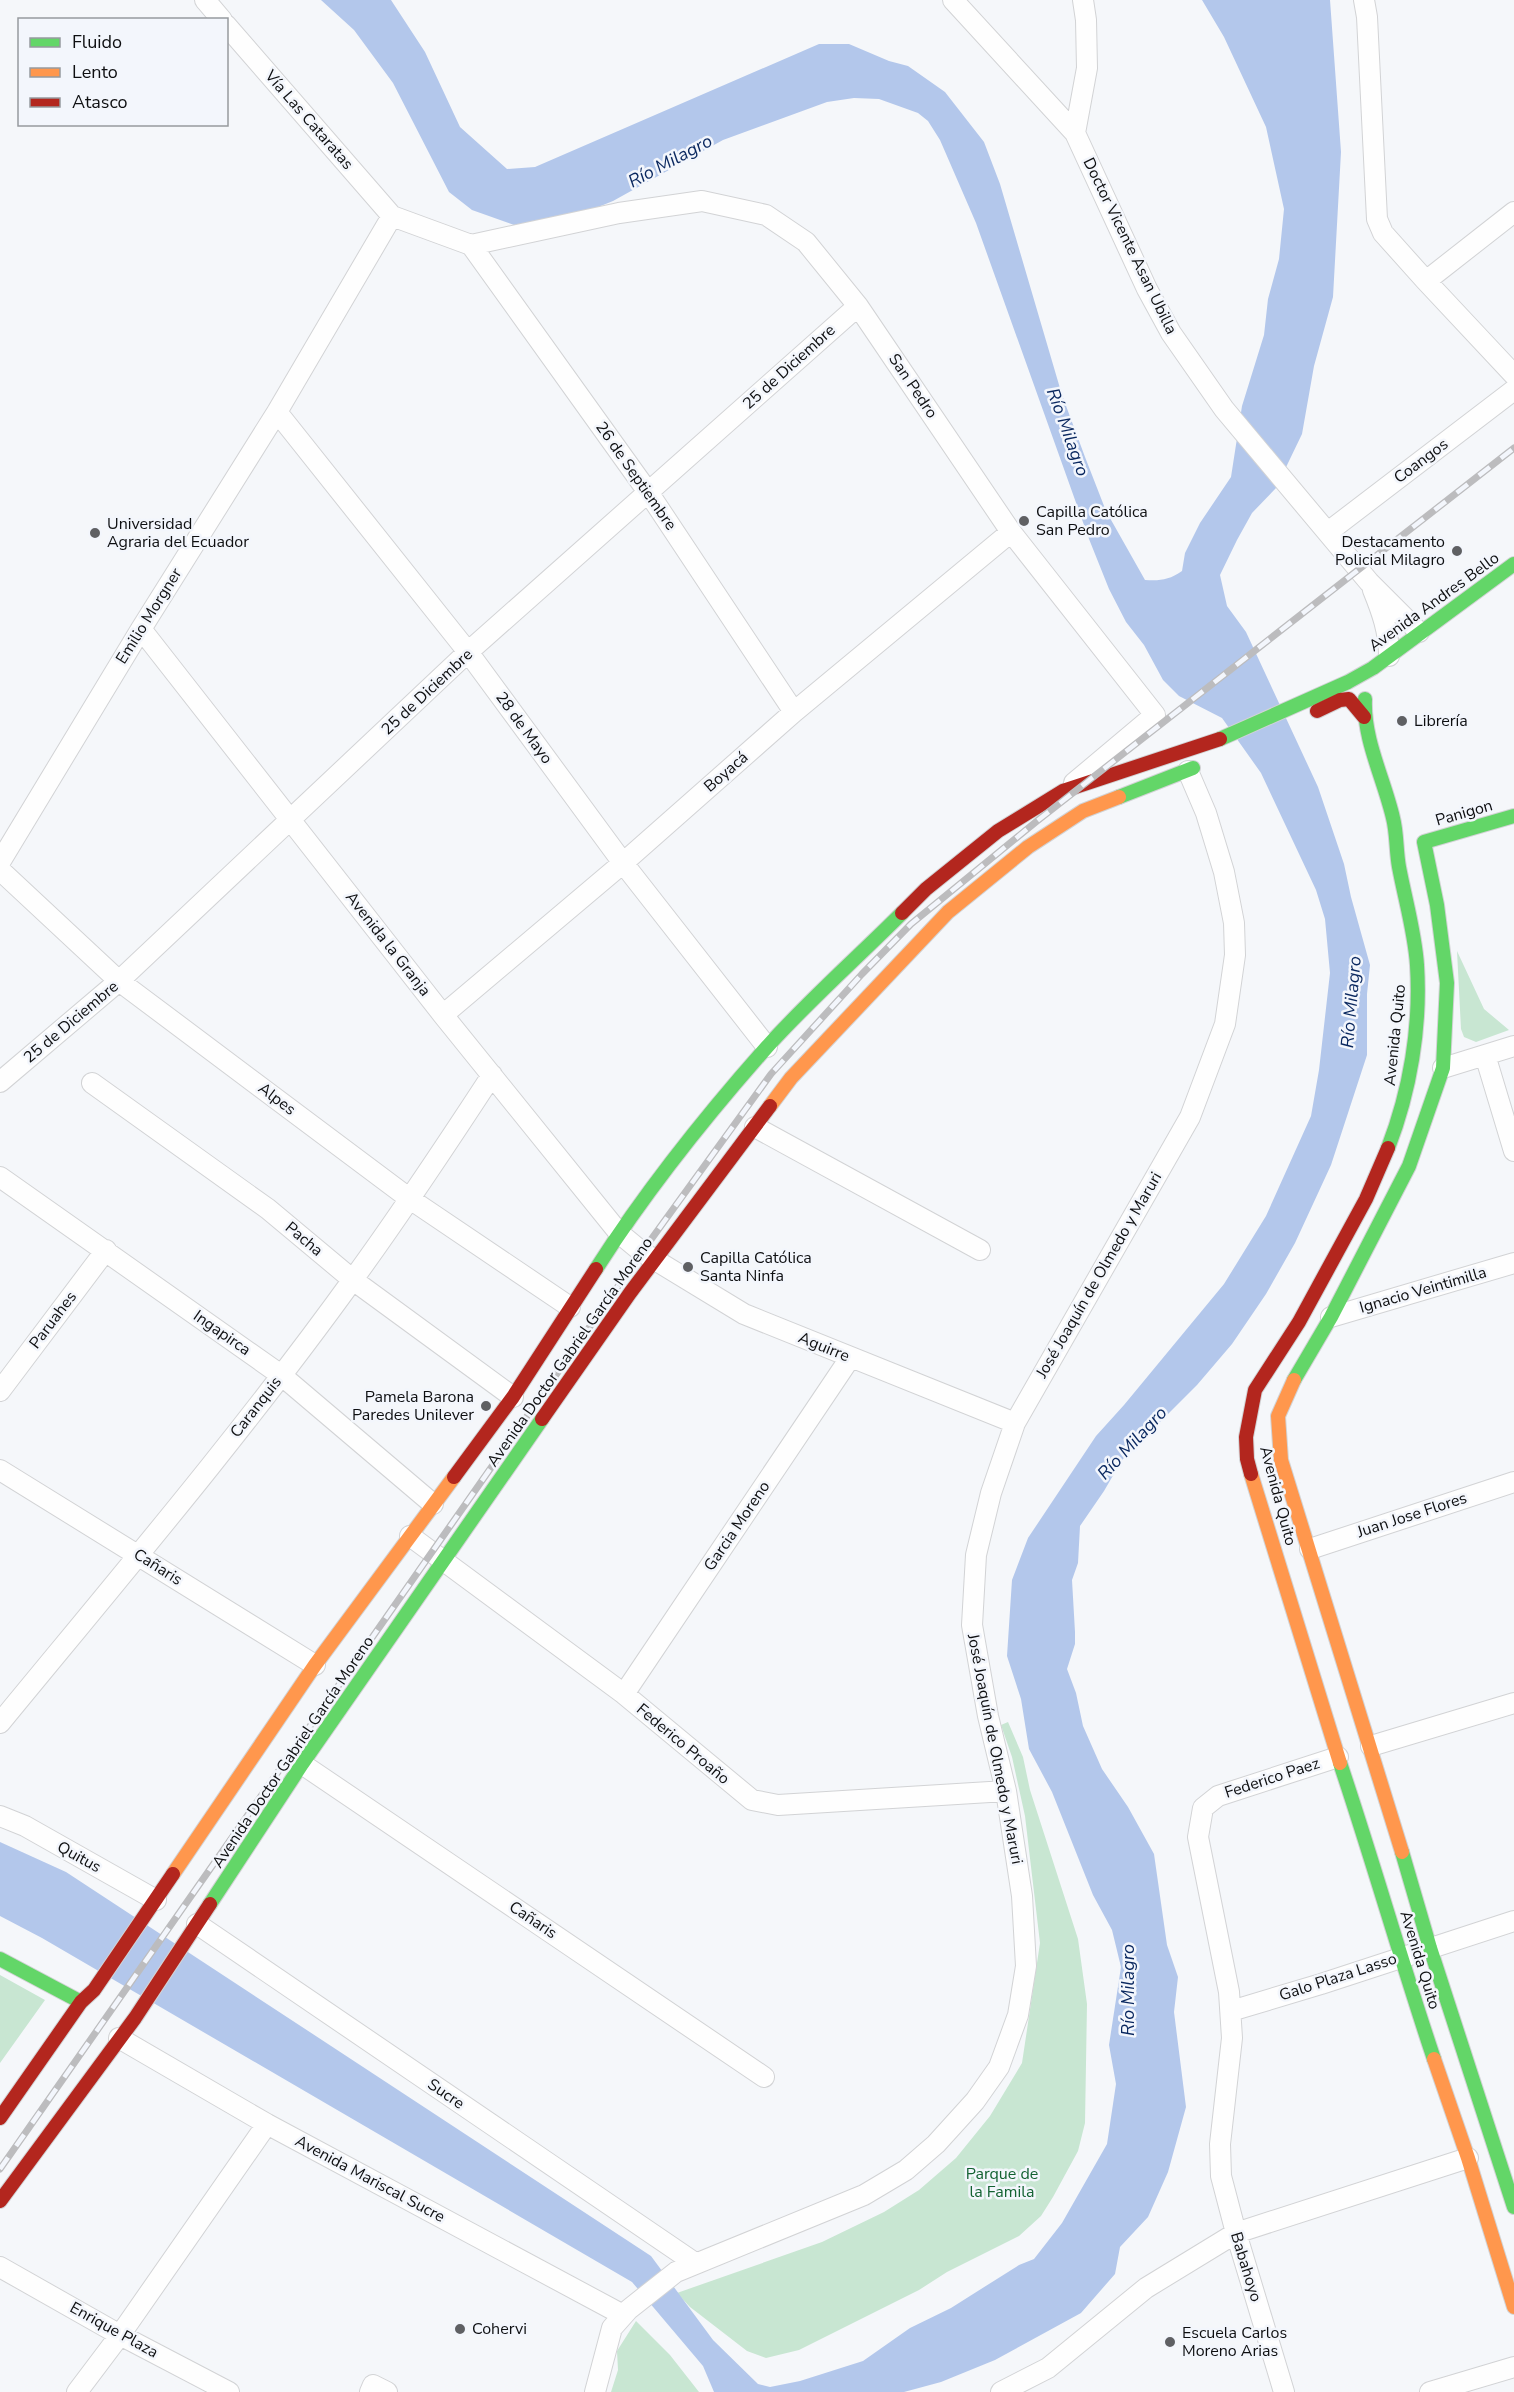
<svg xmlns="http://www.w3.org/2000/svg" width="1514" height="2392" font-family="'Nunito Sans',sans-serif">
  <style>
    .green { fill: #c8e6d2 }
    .water { fill: #b3c7eb }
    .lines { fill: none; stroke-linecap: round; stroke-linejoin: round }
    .street-casing { stroke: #d2d3d5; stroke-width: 22 }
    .fast-casing { stroke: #d2d3d5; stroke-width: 16 }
    .slow-casing { stroke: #d2d3d5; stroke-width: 16 }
    .jam-casing { stroke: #d2d3d5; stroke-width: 16 }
    .street { stroke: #fefefe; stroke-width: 20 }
    .fast { stroke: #63d668; stroke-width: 14 }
    .slow { stroke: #ff974d; stroke-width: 14 }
    .jam { stroke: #b3261e; stroke-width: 14 }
    .rail-casing { stroke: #bcbcbe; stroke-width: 7 }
    .rail { stroke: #f3f6fc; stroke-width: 4.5; stroke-dasharray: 14; stroke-linecap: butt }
    .poi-dot { fill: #5f6063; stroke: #f3f6fc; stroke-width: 2 }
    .labels { text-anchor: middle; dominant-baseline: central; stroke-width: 5; stroke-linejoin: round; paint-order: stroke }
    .street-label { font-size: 16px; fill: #0e0f11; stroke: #f3f6fc }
    .poi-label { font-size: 16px; fill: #0e0f11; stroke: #f3f6fc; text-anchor: start }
    .park-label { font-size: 16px; fill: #136232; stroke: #f3f6fc }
    .water-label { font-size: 18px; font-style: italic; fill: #09275f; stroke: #f3f6fc }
  </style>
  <rect width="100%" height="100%" fill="#f5f7fa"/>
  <!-- green -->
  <path class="green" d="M1457,951l27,58 25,21 -33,12 -12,-5 -3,-8z
    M1008,1722l15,35 7,33 48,149 9,65 -2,119 -7,28 -25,46 -12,19 -22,20 -72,36 -28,18 -120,60 -33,8 -19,-7 -57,-44 -13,-14 145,-51 62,-30 35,-22 37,-32 34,-42 32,-53 18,-120 -15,-127 -13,-59 -11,-32z
    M0,1975l45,25 -45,63z
    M636,2321l34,34 29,37h-88l7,-22 -1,-19z"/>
  <!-- water -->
  <path class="water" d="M321,0h70l34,52 35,75 47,42 28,-2 284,-123h30l40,17 19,5 37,26 39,50 16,42 62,211 23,62 21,54 39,69c15,1 24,0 37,-9l3,-18 15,-30 31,-46 11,-71 22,-71 4,-36 11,-40 5,-50 -18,-82 -42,-90 -22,-37h128l11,152 -8,145 -19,69 -12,68 -26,54 -24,25 -15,27 -17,35 7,31 19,26 72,155 26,77 7,33 19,68 -3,29v61l-36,110 -36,78 -29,51 -34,50 -35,41 -75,75 -18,31 -24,35 -2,37 -6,17 3,52v12l-8,25 9,24 7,33 19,43 26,38 26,47 13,91 11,32 -4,35 12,95 -18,65 -20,45 -28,30 -5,27 -34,39 -86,47 -54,22 -37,10h-190l-11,-26 -71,-84 -590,-344 -42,-22v-74l66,30 585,384 62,84 45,44 12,3 30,-6 63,-20 47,-33 41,-20 68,-43 15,-6 28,-36 45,-79 9,-60 -7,-39 12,-78 -9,-37 -19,-35 -41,-103 -23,-43 -8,-50 -14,-43 5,-76 16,-42 68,-102 28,-31 100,-121 42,-68 45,-100 8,-46 11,-97 -5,-54 -9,-29 -55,-117 -39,-55 -43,-22 -16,-16 -19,-35 -18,-23 -17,-33 -20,-50 -113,-316 -36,-83 -12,-19 -10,-8 -39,-14 -25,-1 -27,4 -104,38 -110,61 -37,15 -62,9 -42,-15 -23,-18 -56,-109 -39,-53z"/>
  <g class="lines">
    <!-- street casing -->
    <g class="street-casing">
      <path id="street" d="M205,0l17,20
        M953,0l122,133 72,156 24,44 53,76 145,173 50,50
        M1364,0l3,17 10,202 6,14 43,48 88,94
        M226,25l166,191 79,29
        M1075,133l12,-65 -1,-48 -3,-20
        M471,245l148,-32 83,-12 64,14 40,27 52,64 153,226 144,183 -81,68
        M471,245l177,247 146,220
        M1426,281l88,-69
        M277,412l191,240 155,211 144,184
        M1328,532l186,-142
        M1373,590c9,22 16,42 16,66
        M141,629l302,386 176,218 23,19 102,62 271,109
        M0,862l141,-233 136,-217 115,-196
        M0,870l119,111 291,218 160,108
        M443,1015l180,-152 171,-151 217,-180
        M1485,1055l29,96
        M1443,1068l71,-22
        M0,1082l119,-101 349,-329 390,-346
        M92,1083l176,126 85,71 160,117
        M755,1127l225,123
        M0,1177l281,198 152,129
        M1331,1317l183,-54
        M0,1391l106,-141
        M0,1470l315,195
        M410,1536l214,158 128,106 26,5 228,-14
        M1310,1549l204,-67
        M624,1694l226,-336
        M0,1723c120,-146 243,-291 354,-445 48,-66 93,-134 138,-203
        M1371,1746l143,-43
        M302,1764l462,313
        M0,1816l25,10 131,74
        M197,1924l498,339
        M1231,2011l90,-27 193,-63
        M119,2038l148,86 356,191
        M0,2267l120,68 109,57
        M77,2392l43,-57 147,-211
        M370,2392l3,-7 14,7
        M595,2392l17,-64 16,-18 48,-38 188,-77 42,-25 30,-26 39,-43 24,-34 19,-52 8,-49 -4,-70 -16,-105 -18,-75 -16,-91 4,-70 15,-62 24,-70 175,-306 35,-93 10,-69 -1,-32 -10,-51 -18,-59 -18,-42
        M1001,2392l47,-24 98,-80 90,-55 232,-75
        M1284,2392l-48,-159 -15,-57 -1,-32 12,-106 -3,-46 -31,-155 5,-29 15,-12 120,-39
        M1430,2392l84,-25"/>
    </g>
    <!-- fast casing -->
    <g class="fast-casing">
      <path id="fast" d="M1365,699c-2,40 19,80 28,119 4,15 3,33 6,49 6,32 16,66 18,98 4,62 -7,126 -29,183
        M1220,739l128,-57 25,-14 141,-104
        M1119,797l74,-29
        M1424,842l90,-26
        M596,1269c50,-78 108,-151 170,-221 42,-47 91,-90 136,-135
        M1294,1380l37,-63 78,-151 34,-98 4,-85 -10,-78 -13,-63
        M1340,1763c33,98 61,198 94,296
        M1402,1852l28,96 84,259
        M210,1904l92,-140 240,-345
        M0,1959l81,43"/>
    </g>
    <!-- slow casing -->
    <g class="slow-casing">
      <path id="slow" d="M770,1106l21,-28 157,-166 80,-65 55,-36 36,-14
        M1294,1380l-16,36 3,44 121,392
        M1251,1474l89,289
        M173,1874l142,-209 139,-188
        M1434,2059l34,99 46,149"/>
    </g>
    <!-- jam casing -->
    <g class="jam-casing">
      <path id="jam" d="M1317,711l23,-11 9,-1 15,18
        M902,913l24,-24 72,-58 65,-40 157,-52
        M542,1419l88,-126 140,-187
        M1251,1474l-4,-15 -1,-22 9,-47 44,-68 67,-123 22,-51
        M454,1477l59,-80 83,-128
        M0,2118l81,-116 13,-12 79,-116
        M0,2201l135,-183 75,-114"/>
    </g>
    <!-- street -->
    <use href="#street" class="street"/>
    <!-- fast -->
    <use href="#fast" class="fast"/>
    <!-- slow -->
    <use href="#slow" class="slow"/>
    <!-- jam -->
    <use href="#jam" class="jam"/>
    <!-- rail casing -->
    <g class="rail-casing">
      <path id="rail" d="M0,2169l642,-917 129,-178 91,-100 49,-50 126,-103 477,-373"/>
    </g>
    <!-- rail -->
    <use href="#rail" class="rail"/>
  </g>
  <!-- markers -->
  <g class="poi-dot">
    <circle cx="1024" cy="521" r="6"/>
    <circle cx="95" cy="533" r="6"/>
    <circle cx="1457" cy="551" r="6"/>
    <circle cx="1402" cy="721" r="6"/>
    <circle cx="688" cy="1267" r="6"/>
    <circle cx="486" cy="1406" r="6"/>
    <circle cx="460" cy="2329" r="6"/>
    <circle cx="1170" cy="2342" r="6"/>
  </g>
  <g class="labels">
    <!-- street labels -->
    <g class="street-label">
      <text transform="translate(309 120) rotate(49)">Vía Las Cataratas</text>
      <text transform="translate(1130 246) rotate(64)">Doctor Vicente Asan Ubilla</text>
      <text transform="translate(789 367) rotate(-42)">25 de Diciembre</text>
      <text transform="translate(913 386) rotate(56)">San Pedro</text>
      <text transform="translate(1421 461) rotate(-37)">Coangos</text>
      <text transform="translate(636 476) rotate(55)">26 de Septiembre</text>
      <text transform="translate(1434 602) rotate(-36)">Avenida Andres Bello</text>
      <text transform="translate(149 616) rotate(-58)">Emilio Morgner</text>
      <text transform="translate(427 692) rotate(-43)">25 de Diciembre</text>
      <text transform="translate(524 728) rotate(54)">28 de Mayo</text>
      <text transform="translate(726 772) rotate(-41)">Boyacá</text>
      <text transform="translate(1464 813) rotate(-16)">Panigon</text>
      <text transform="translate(388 944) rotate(52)">Avenida la Granja</text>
      <text transform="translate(71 1022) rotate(-40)">25 de Diciembre</text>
      <text transform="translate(1395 1035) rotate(-84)">Avenida Quito</text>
      <text transform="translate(277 1099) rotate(37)">Alpes</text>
      <text transform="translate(304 1239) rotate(40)">Pacha</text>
      <text transform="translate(1099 1275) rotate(-60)">José Joaquín de Olmedo y Maruri</text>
      <text transform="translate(1423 1290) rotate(-16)">Ignacio Veintimilla</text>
      <text transform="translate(53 1320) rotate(-53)">Paruahes</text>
      <text transform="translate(222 1333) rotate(35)">Ingapirca</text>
      <text transform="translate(824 1347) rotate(22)">Aguirre</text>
      <text transform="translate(570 1352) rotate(-55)">Avenida Doctor Gabriel García Moreno</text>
      <text transform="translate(256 1407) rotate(-52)">Caranquis</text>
      <text transform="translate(1278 1496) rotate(75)">Avenida Quito</text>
      <text transform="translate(1412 1515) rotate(-18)">Juan Jose Flores</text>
      <text transform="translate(737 1526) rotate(-56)">Garcia Moreno</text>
      <text transform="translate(158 1567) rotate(32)">Cañaris</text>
      <text transform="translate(683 1744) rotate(40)">Federico Proaño</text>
      <text transform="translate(995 1749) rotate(79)">José Joaquín de Olmedo y Maruri</text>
      <text transform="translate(293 1752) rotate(-56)">Avenida Doctor Gabriel García Moreno</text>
      <text transform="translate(1272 1778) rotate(-18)">Federico Paez</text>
      <text transform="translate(79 1857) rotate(29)">Quitus</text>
      <text transform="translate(533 1920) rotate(34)">Cañaris</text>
      <text transform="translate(1420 1960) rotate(73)">Avenida Quito</text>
      <text transform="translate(1338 1977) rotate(-18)">Galo Plaza Lasso</text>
      <text transform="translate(446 2094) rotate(34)">Sucre</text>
      <text transform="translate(370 2179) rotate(28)">Avenida Mariscal Sucre</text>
      <text transform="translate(1246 2267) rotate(73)">Babahoyo</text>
      <text transform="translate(114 2330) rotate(29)">Enrique Plaza</text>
    </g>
    <!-- poi labels -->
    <g class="poi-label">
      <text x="1036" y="512">Capilla Católica<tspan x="1036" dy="18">San Pedro</tspan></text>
      <text x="107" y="524">Universidad<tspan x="107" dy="18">Agraria del Ecuador</tspan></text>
      <text x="1445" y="542" text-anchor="end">Destacamento<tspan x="1445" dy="18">Policial Milagro</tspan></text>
      <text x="1414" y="721">Librería</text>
      <text x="700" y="1258">Capilla Católica<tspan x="700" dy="18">Santa Ninfa</tspan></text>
      <text x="474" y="1397" text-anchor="end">Pamela Barona<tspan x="474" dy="18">Paredes Unilever</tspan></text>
      <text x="472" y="2329">Cohervi</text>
      <text x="1182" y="2333">Escuela Carlos<tspan x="1182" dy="18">Moreno Arias</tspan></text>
    </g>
    <!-- park labels -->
    <g class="park-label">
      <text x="1002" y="2174">Parque de<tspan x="1002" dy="18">la Famila</tspan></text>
    </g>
    <!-- water labels -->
    <g class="water-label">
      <text transform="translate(670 161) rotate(-28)">Río Milagro</text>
      <text transform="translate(1068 432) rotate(70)">Río Milagro</text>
      <text transform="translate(1351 1002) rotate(-85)">Río Milagro</text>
      <text transform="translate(1132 1443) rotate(-47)">Río Milagro</text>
      <text transform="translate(1128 1990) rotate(-90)">Río Milagro</text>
    </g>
  </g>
  <!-- legend -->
  <rect x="18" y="18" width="210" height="108" fill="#f3f6fc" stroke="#979a9e" stroke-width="1.5"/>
  <rect x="30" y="38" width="30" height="9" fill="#63d668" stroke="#979a9e" stroke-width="1.5"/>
  <text x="72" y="48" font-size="18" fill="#0e0f11">Fluido</text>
  <rect x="30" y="68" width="30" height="9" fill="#ff974d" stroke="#979a9e" stroke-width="1.5"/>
  <text x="72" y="78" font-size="18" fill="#0e0f11">Lento</text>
  <rect x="30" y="98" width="30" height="9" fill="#b3261e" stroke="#979a9e" stroke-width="1.5"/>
  <text x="72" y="108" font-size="18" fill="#0e0f11">Atasco</text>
</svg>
